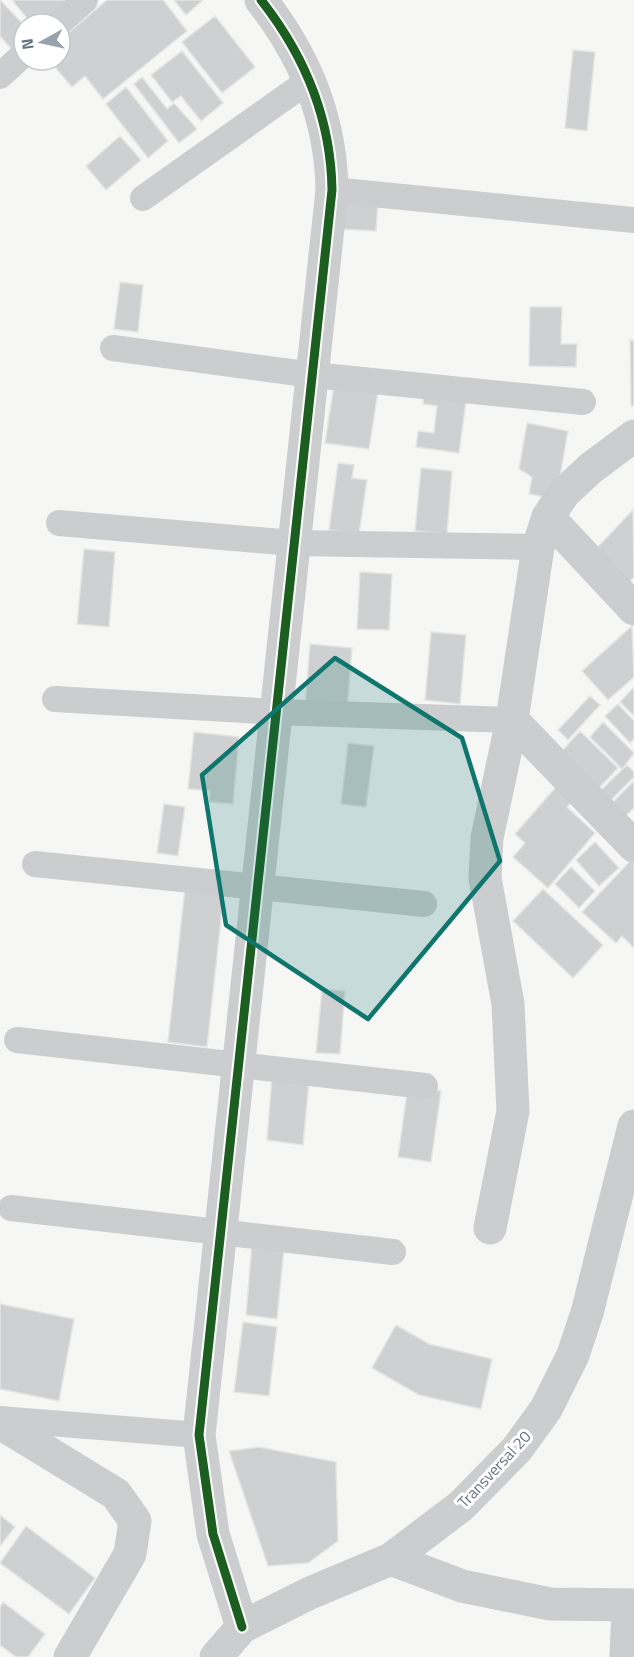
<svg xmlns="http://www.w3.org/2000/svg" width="634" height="1657" font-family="'Titillium Web',sans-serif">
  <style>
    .building { fill: #cfd0d1; stroke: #e5e5e4; stroke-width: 1.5 }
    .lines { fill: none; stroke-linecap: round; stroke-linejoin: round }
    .service { stroke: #cccdce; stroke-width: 26 }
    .minor { stroke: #cccdce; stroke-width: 33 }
    .cycleway-casing { stroke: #fff; stroke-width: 13 }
    .cycleway { stroke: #1b5e20; stroke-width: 9 }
    .marked { fill: #0f766e; fill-opacity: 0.2; stroke: #0f766e; stroke-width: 4.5; stroke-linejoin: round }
    .labels { text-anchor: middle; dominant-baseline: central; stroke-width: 6; stroke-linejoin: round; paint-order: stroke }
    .street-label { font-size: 16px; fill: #667584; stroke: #fff }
  </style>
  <rect width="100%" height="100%" fill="#f6f6f5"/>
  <!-- building -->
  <path class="building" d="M0,0l24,25v23l-8,6 -16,-18z
    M12,0h59l-21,24h-18z
    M107,0h56l24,31 -84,68 -18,-23 -13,11 -23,-27h11v-20z
    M174,0h29l-17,15z
    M215,16l40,51 -33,26 -40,-51z
    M573,50l22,2 -8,79 -22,-3z
    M182,51l41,52 -22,18 -20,-25 -9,6 -21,-27z
    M142,77l25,32 7,-6 23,26 -18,14 -45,-59z
    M126,87l42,54 -20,17 -42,-54z
    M120,136l21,24 -35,30 -20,-24z
    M344,200l34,3 -2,28 -35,-2z
    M120,282l23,3 -5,47 -24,-3z
    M530,307h32l-1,37h16l-1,23 -47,-1z
    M630,340l4,1v65h-3z
    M335,378l44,7 -10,64 -44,-6z
    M425,389l42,5 -8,59 -43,-6 2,-16 16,2 3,-27 -14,-2z
    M527,423l41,8 -12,68 -27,-5 3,-17 -13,-8z
    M338,463l16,2 -2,13 15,2 -8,54 -30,-4z
    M421,468l31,3 -5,63 -32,-3z
    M633,510l1,67 -13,14 -29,-38z
    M84,549l31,3 -6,75 -32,-3z
    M360,572l32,2 -3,56 -32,-1z
    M632,626l2,51 -26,23 -26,-29z
    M431,632l35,3 -6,69 -35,-4z
    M310,644l42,4 -5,63 -42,-3z
    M634,687v29l-14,-14z
    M590,696l10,9 -32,35 -10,-10z
    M618,704l16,17v18l-4,4 -25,-27z
    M603,722l31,31 -12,16 -32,-32z
    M580,731l38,37 -19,20 -38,-36z
    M194,732l45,5 -6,67 -24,-2 1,-11 -22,-2z
    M348,743l26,3 -8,61 -25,-3z
    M627,765l7,7v5l-24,24 -10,-10z
    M634,781v27l-11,10 -13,-13z
    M556,787l16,15 -5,5 28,26 -47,55 -35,-31 12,-14 -10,-9z
    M164,804l21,3 -7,49 -21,-3z
    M595,842l24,26 -20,18 -23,-26z
    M634,857v91l-12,-12 -6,7 -34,-31z
    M571,867l24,24 -16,17 -24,-24z
    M185,888l39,4 -17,155 -39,-5z
    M543,889l60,56 -30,33 -60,-57z
    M322,989l23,2 -5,63 -24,-1z
    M272,1076l37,5 -6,64 -36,-5z
    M408,1086l33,5 -10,71 -33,-5z
    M252,1243l32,5 -7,71 -31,-4z
    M0,1304l74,15 -15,82 -59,-12z
    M243,1322l34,5 -8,69 -35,-4z
    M396,1325l33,19 63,15 -11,50 -62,-14 -47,-27z
    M259,1447l77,15 2,79 -30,22 -40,3 -39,-115z
    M0,1515l15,12 -15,19z
    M26,1526l69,52 -26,36 -69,-51z
    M3,1602l42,32 -17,23h-12l-16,-12v-38z"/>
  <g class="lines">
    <!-- service -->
    <path class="service" d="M58,24l27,-24
      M0,76l24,-22
      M332,190l302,30
      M143,198l168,-119
      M113,348l200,27 270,27
      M59,523l234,20 245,4
      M55,699l221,13 236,8
      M35,864l389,40
      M17,1040l408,46
      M11,1208l382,44
      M0,1419l199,16"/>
    <!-- minor -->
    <path class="minor" d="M548,517l86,92
      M512,720l122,126
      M490,1228l23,-117 -5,-107 -23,-126 2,-40 25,-118 26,-173 10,-30 16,-24 27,-25 43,-32
      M0,1423l116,71 19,27 -5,33 -60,103
      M391,1559l71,27 88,18 84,1
      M242,1627l-29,-93 -14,-99 133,-1245c-1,-72 -27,-134 -71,-190
      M216,1657l26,-30 68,-34 81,-34 70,-53 56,-57 29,-40 27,-54 14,-42 47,-187
      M626,1657l2,-51"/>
    <!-- cycleway casing -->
    <g class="cycleway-casing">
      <path id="cycleway" d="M242,1627l-29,-93 -14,-99 133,-1245c-1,-72 -27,-134 -71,-190"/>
    </g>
    <!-- cycleway -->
    <use href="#cycleway" class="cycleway"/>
  </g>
  <!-- marked area -->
  <path class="marked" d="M335,658l127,80 38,123 -132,158 -142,-94 -24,-150z"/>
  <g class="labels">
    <!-- street labels -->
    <g class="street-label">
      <text transform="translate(494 1469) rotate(-47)">Transversal 20</text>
    </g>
  </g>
  <!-- north arrow -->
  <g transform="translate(42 42) rotate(262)"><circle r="28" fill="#ffffff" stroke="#c2c8ce" stroke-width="1.5"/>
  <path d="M0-4.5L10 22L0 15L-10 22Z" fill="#98a2ac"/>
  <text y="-9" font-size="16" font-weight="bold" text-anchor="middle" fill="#667584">N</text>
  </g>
</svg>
